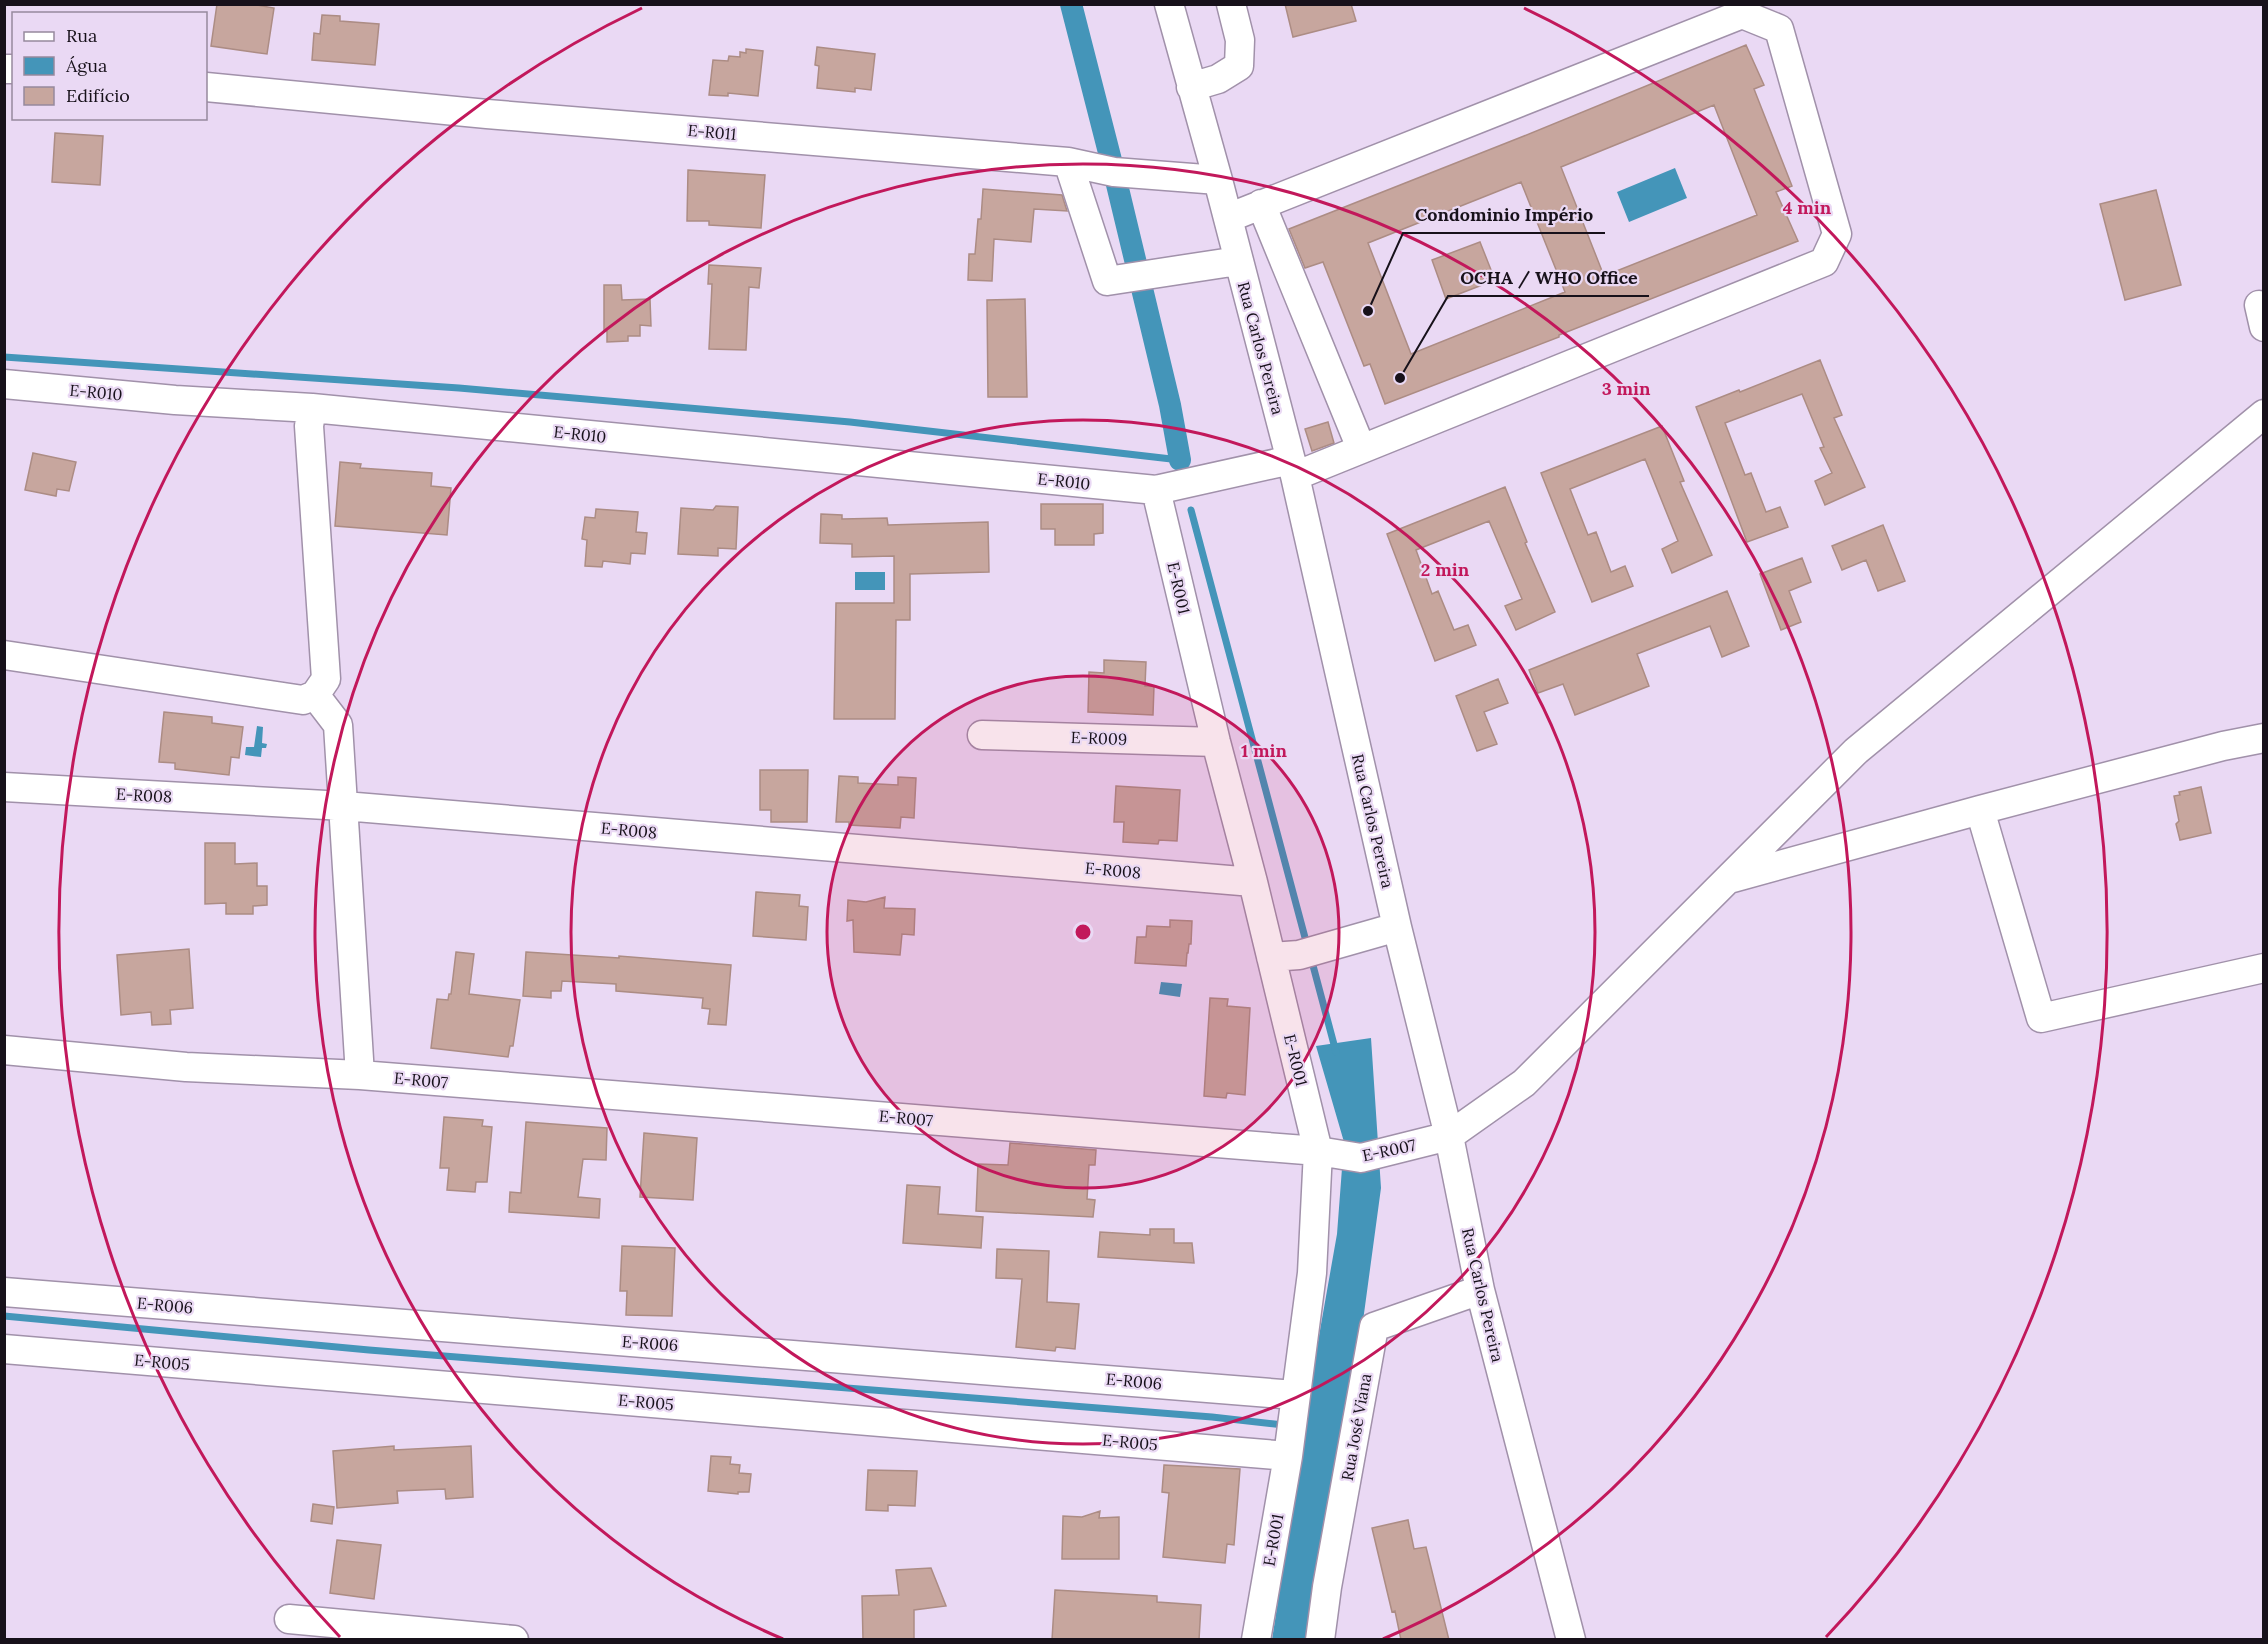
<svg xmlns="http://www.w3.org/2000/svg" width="2268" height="1644" font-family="Lora,serif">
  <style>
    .water { fill: #4495b9 }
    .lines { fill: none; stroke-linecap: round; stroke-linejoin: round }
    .stream { stroke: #4495b9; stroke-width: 7 }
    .canal { stroke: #4495b9; stroke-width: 22 }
    .building { fill: #c7a69e; stroke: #ac8c84; stroke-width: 1.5; fill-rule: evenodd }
    .minor-casing { stroke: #a191aa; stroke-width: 31 }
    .minor { stroke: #fff; stroke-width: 28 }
    .ring { fill: none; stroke: #c2185b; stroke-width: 3 }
    .labels { text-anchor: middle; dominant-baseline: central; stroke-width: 4.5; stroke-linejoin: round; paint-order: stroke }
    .street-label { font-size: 16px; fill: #17111a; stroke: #ead9f4 }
    .centre { fill: #c2185b; stroke: #ead9f4; stroke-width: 3 }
    .ring-label { font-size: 18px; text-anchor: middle; font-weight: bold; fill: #c2185b; stroke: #ead9f4; stroke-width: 4.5; stroke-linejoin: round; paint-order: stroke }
    .leader { fill: none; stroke: #17111a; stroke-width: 2 }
    .callout-dot { fill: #17111a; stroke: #ead9f4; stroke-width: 2 }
    .callout-label { font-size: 18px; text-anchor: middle; font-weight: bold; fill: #17111a; stroke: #ead9f4; stroke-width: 4.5; stroke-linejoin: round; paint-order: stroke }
  </style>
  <rect width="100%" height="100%" fill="#ead9f4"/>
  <!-- water -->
  <path class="water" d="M1675,168l12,30 -58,24 -12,-30z
    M855,572h30v18h-30z
    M257,726l6,1 -1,16 5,1 -1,4h-4l-1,9 -16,-2 1,-8h8z
    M1161,982l21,2 -2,13 -21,-3z
    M1371,1038l10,150 -18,133 -53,318 -38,1 41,-270 24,-136 7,-92 -28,-96z"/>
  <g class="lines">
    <!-- stream -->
    <path class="stream" d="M4,357l455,31 391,34 330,38
      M1191,510l116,435
      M1311,958l25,94
      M4,1316l365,34 843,67 72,8"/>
    <!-- canal -->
    <path class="canal" d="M1071,4l43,168 56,233 10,55"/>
  </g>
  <!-- building -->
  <path class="building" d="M217,4h34l23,4 -7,46 -56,-8z
    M1285,4h66l5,17 -63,16z
    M322,15l18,1v5l39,3 -4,41 -63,-5 2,-27 6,1z
    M1746,45l18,40 -10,4 38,97 -16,6 22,49 -239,94v2l-174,67 -15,-40 -6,2 -41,-104 -18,6 -16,-39 235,-93zM1714,105l43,110 -153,61 -43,-109zM1521,182l44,110 -154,62 -43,-111z
    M817,47l58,7 -4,36 -16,-2v4l-38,-4 2,-22 -4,-1z
    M746,49l17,2 -5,45 -30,-3v3l-19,-1 4,-35 15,1 1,-5 11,1v-5l6,1z
    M55,133l48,3 -3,49 -48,-3z
    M688,170l77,5 -4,53 -52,-3v-4h-22z
    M983,189l79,6 5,16 -33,-2 -3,33 -37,-3 -2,42 -24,-1 1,-26h6l3,-35h3z
    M2156,190l25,95 -56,15 -25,-96z
    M1480,242l15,38 -49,19 -14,-39z
    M709,265l52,3 -2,20 -10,-1 -3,63 -37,-1 3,-65h-4z
    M604,285h17l1,15 28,-1 1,27 -11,-1v11h-12v5l-21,1v-11h-3z
    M1025,299l2,98h-39l-1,-97z
    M1820,360l22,55 -8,3 31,69 -40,18 -10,-24 17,-8 -12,-25 4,-1 -22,-53 -77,29 20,52 6,-2 15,39 14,-5 8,20 -41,15 -51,-135 43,-17 1,2z
    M1328,422l6,21 -22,8 -7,-22z
    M1662,426l22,55 -4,1 32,73 -40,18 -10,-24 16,-8 -33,-82 -75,30 18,46 8,-3 15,40 14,-6 8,20 -41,16 -51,-129z
    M33,453l43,9 -7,29 -12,-2 -1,7 -31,-6z
    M340,462l21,2 -1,4 72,5 -1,13 20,2 -4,47 -112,-9z
    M1505,487l22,55 -2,1 30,69 -39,18 -11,-24 17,-7 -33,-78 -73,29 16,44 6,-3 16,39 14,-5 8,20 -41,16 -48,-127z
    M1041,504h62v29l-9,1v11h-39v-16h-14z
    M716,506l22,1 -2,42 -18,-1v8l-40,-2 3,-46 32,2z
    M596,509l42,3 -2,20 11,1 -2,21 -14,-1 -1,11 -27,-3 -1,6 -17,-1 2,-26 -5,-1 3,-22 10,1z
    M821,514l21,1v4l45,-1 1,7 100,-3 1,50 -79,2v46h-14l-1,99h-61l2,-116h58v-47l-42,1v-13l-32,-1z
    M1883,525l22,56 -27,10 -12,-31 -24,10 -10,-24z
    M1802,558l9,24 -22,9 12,31 -20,8 -21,-56z
    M1727,591l22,55 -27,11 -12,-31 -73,28 12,32 -74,29 -12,-31 -25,9 -9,-23z
    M1104,660l42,2 -1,24h9l-1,29 -65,-3 1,-40 15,1z
    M1498,679l10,24 -24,9 13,32 -20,7 -21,-55z
    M164,712l48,5v6l31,4 -4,31 -8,-1 -2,18 -54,-6v-6l-16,-1z
    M760,770h48l-1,52h-36v-12h-11z
    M839,776l19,1v6l40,2v-8l18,1 -2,40 -13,-1 -1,11 -51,-3v-3h-13z
    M1116,786l64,4 -3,51 -18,-1 -1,4 -35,-2 1,-20h-10z
    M2201,787l10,46 -31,7 -4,-16 3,-3 -5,-25 6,-1 -1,-3z
    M205,843h30v21l22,-1v23h10v19l-14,1v8h-27v-11l-21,1z
    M756,892l44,3 -1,11 9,1 -2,33 -53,-4z
    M885,897l-1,11 31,1 -1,26 -12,-1 -2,21 -46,-3 -1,-32 -6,1 1,-21 18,2z
    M1170,920l22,1 -1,23h-2l-1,9h-1l-1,13 -51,-3 2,-26h9l1,-11 23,1z
    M189,949l4,59 -23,2 1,14 -19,1 -1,-13 -30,3 -4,-60z
    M456,952l18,2 -5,40 51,6 -7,46h-3l-2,11 -77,-9 6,-49 11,1 1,-6h2z
    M526,952l93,6v-2l112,9 -5,60 -18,-1 2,-15 -8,-1 1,-10 -87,-7v-7l-54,-3 -1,10h-10v7l-28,-2z
    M1210,998l18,1 -1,7 23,2 -5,87 -18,-2 -1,5 -22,-2z
    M444,1117l39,3 -1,6 10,1 -5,55h-11l-1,10 -28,-2 2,-22h-9z
    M526,1122l81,6 -1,32 -23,-1 -5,38 22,2 -1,19 -90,-6 1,-20 11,1z
    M644,1133l53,5 -4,62 -53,-3z
    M1010,1143l86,7 -1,15h-6l-2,34 8,1 -2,17 -117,-6 2,-47 30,1z
    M907,1185l33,2 -2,27 45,3 -2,31 -78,-5z
    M1150,1229h24v14h18l2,20 -96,-6 2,-25 50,3z
    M622,1246l53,2 -3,68 -46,-1 1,-24h-7z
    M997,1249l52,2 -2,51 32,2 -4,45 -19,-2 -1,4 -39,-4 6,-68 -26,-1z
    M394,1446v4l77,-4 2,51 -27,2 -1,-10 -48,2 1,12 -61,5 -4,-57z
    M711,1456l20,1 -1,7 10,1 -1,8 12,1 -2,18h-11v2l-30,-3z
    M1164,1465l76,4 -6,76 -7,-1 -2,19 -62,-6 6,-64 -7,-1z
    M868,1470l49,1 -2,35 -27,-1v6l-22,-1z
    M313,1504l21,3 -2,17 -21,-3z
    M1100,1511l-1,7 20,-1v42h-57l1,-43 19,1z
    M1408,1520l6,29 12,-2 23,93h-48l-6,-29 -3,1 -20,-84z
    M337,1540l44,5 -7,54 -44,-6z
    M931,1568l15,38 -32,4v30h-51l-1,-44 37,-1 -3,-25z
    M1055,1590l102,6v6l44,3 -2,35h-147z"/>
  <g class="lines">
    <!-- minor casing -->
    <g class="minor-casing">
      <path id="minor" d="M1169,4l49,176 77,296 102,451 52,209 31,154 91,350
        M4,69h10
        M206,87l281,27 581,48 46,10 104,8
        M1191,87l27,-8 21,-13 1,-26 -9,-36
        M1068,162l39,119 131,-20
        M1261,204l100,244
        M1228,218l514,-204 37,15 58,205 -13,28 -529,214
        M2259,305l5,22
        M4,384l171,16 137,8 844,82 135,-30
        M1156,490l60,252 37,140 65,269 -6,122 -24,183 -32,184
        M4,655l299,45 12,-5 11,-16 -17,-253 3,-18
        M315,695l23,30 22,350
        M982,735l234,7
        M4,787l340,19 909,76
        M1980,810l61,208 223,-50
        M1729,879l251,-69 243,-64 41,-8
        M1271,957l28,-2 98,-28
        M4,1050l182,17 174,8 958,76 43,7 88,-22 75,-53 332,-332 408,-337
        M4,1292l1291,103
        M4,1349l1284,107
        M289,1619l225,21
        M1320,1640l7,-53 47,-260 106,-37"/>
    </g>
    <!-- minor -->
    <use href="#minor" class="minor"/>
  </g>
  <!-- distance rings -->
  <circle cx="1083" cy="932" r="256" fill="#c2185b" fill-opacity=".12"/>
  <g class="ring">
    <circle cx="1083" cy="932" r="256"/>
    <circle cx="1083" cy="932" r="512"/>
    <path d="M783 1639A768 768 0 1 1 1383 1639"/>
    <path d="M340 1637A1024 1024 0 0 1 642 8M1524 8A1024 1024 0 0 1 1826 1637"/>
  </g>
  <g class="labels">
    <!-- street labels -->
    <g class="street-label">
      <text transform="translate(712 132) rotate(5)">E-R011</text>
      <text transform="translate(1261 348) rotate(75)">Rua Carlos Pereira</text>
      <text transform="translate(96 392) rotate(5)">E-R010</text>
      <text transform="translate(580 434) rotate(6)">E-R010</text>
      <text transform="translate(1064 481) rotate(6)">E-R010</text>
      <text transform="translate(1179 588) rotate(77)">E-R001</text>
      <text transform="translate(1099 738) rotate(2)">E-R009</text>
      <text transform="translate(144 795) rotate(3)">E-R008</text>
      <text transform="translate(1373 821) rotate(77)">Rua Carlos Pereira</text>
      <text transform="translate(629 830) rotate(5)">E-R008</text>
      <text transform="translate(1113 870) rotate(5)">E-R008</text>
      <text transform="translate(1296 1060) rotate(76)">E-R001</text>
      <text transform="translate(421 1080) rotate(5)">E-R007</text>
      <text transform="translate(906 1118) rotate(5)">E-R007</text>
      <text transform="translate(1389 1150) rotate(-12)">E-R007</text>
      <text transform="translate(1483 1295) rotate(77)">Rua Carlos Pereira</text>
      <text transform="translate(165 1305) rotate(5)">E-R006</text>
      <text transform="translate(650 1343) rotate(4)">E-R006</text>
      <text transform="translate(162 1362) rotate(5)">E-R005</text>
      <text transform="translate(1134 1381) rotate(5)">E-R006</text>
      <text transform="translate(646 1402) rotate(5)">E-R005</text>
      <text transform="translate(1356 1427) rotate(-80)">Rua José Viana</text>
      <text transform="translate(1130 1442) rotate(5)">E-R005</text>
      <text transform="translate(1273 1540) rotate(-80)">E-R001</text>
    </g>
  </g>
  <circle cx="1083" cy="932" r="9" class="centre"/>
  <g class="ring-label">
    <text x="1807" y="214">4 min</text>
    <text x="1626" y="395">3 min</text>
    <text x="1445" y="576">2 min</text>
    <text x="1264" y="757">1 min</text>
  </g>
  <!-- callouts -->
  <path class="leader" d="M1368 311L1403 233H1605M1400 378L1448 296H1649"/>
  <g class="callout-dot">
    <circle cx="1368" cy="311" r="6"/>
    <circle cx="1400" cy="378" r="6"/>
  </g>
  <g class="callout-label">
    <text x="1504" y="221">Condominio Império</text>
    <text x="1549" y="284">OCHA / WHO Office</text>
  </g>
  <!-- border -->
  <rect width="2268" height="1644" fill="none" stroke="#17111a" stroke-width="12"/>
  <!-- legend -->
  <rect x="12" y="12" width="195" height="108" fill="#ead9f4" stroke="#96899d" stroke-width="1.5"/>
  <rect x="24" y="32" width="30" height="9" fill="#ffffff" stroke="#96899d" stroke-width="1.5"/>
  <text x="66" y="42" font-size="18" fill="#17111a">Rua</text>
  <rect x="24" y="57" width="30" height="18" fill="#4495b9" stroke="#96899d" stroke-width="1.5"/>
  <text x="66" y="72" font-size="18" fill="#17111a">Água</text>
  <rect x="24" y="87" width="30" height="18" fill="#c7a69e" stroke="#96899d" stroke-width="1.5"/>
  <text x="66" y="102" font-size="18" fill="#17111a">Edifício</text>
</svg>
